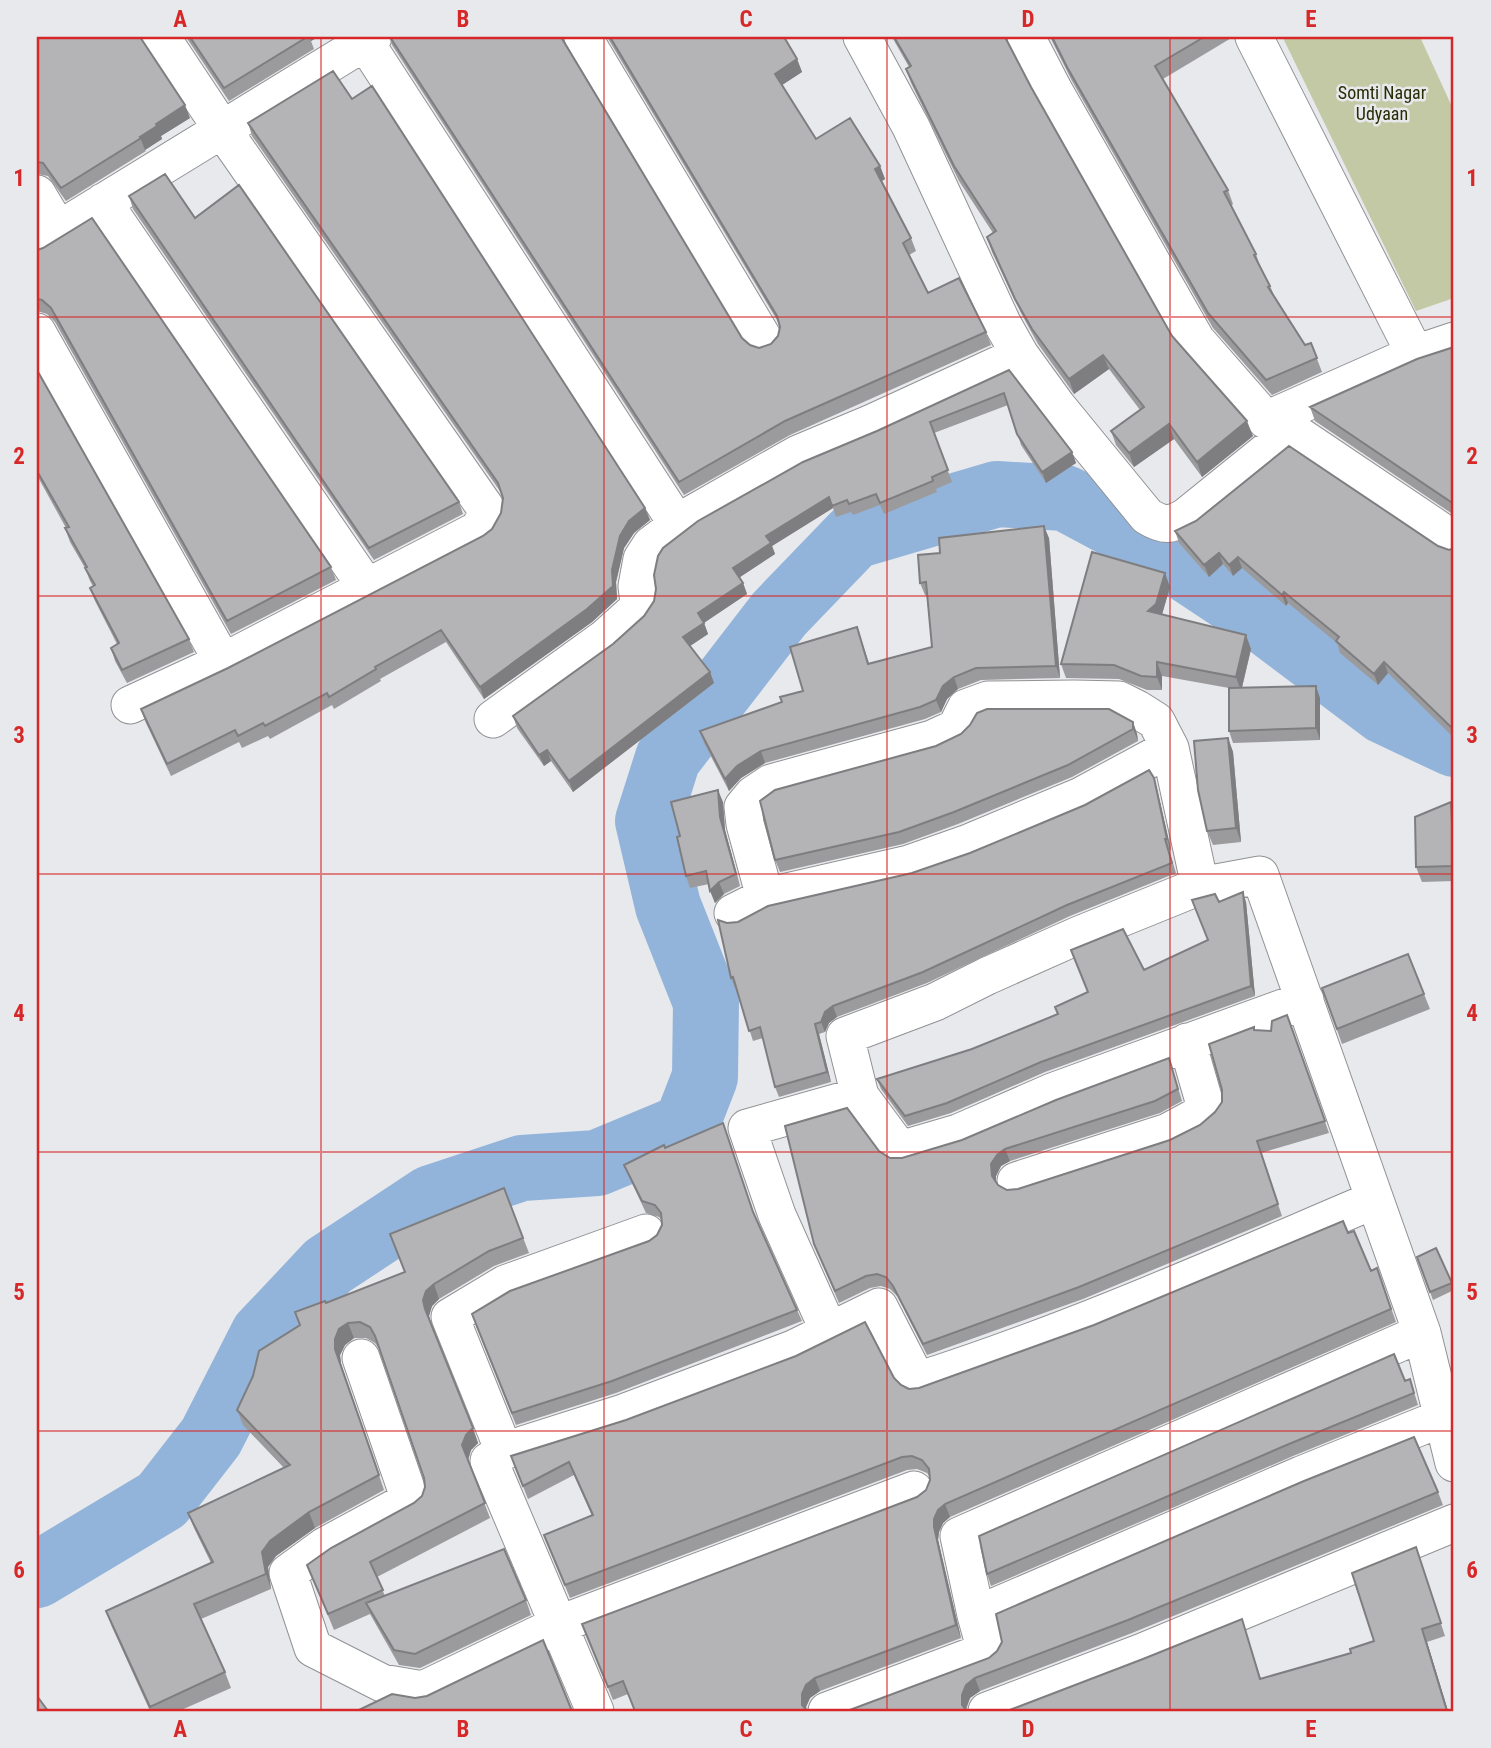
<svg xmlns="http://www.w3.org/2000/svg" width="1491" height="1748" font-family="'Roboto Condensed',sans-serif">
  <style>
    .green { fill: #c3c9a4 }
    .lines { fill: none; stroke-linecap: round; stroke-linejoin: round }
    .river { stroke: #93b4da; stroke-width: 66 }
    .minor-casing { stroke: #909294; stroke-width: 39 }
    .minor { stroke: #fff; stroke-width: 37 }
    .wall { fill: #9b9b9d }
    .shaded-wall { fill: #7e7e80 }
    .building { fill: #b4b4b7; stroke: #7e7e80; stroke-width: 2 }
    .grid { fill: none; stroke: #d62828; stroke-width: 2; stroke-opacity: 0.55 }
    .labels { text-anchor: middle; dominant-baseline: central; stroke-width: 5; stroke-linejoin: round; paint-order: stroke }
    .park-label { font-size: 18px; fill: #292d06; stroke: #e7e9ec }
    .neatline { fill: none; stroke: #d62828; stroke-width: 2.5 }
    .grid-label { font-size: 23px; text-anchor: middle; font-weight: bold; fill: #d62828 }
  </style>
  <rect width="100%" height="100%" fill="#e7e9ec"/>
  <!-- green -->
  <path class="green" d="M1285,37h135l34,74v187l-38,13 -133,-273z"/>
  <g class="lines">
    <!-- river -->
    <path class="river" d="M37,1575l125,-75 49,-63 52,-102 65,-69 103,-68 91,-30 75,-5 89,-37 19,-49 1,-75 -38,-96 -20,-85 20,-63 111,-144 75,-78 143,-42 68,4 75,40 119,79 125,94 70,33"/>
    <!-- minor casing -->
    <g class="minor-casing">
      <path id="minor" d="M583,37l181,303
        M862,37l49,90 91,196 18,32 37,51 90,110c16,10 24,10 40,0l105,-85
        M1026,37l28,54 142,249 70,80 26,11 162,109
        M1254,37l161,317 -149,66
        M365,42l313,483
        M37,194l21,35
        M103,202l264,386
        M37,243l336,-206
        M37,332l186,330
        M1415,354l39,-13
        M130,705l93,-43 255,-132 9,-15 -2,-8 -263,-378 -61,-92
        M493,719l112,-81 29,-26 5,-9 -2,-17 5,-27 9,-14 40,-30 107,-61 74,-31 148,-68
        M765,897l-20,-73 -2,-17 10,-12 18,-12 161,-44 24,-11 10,-20 22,-8 86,-1 45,1 18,9 19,12 14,27
        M733,913l32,-16 144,-33 57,-20 115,-48 89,-48 30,138
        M860,1096l40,54 58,-17 94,-41 253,-92
        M1016,1181l152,-49 26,-14 12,-10 -19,-66
        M829,1331l-52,-116 -30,-87 113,-32 -15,-60 90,-34 52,-26 92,-41 121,-49 60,-11 162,458 32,130
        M361,1358l49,142 -85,46 -37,27 25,75 69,35 41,7 137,-66 354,-134
        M504,1451l-54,-134 55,-33 141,-51
        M976,1615l-17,-79 463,-203
        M595,1711l-106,-250 15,-10 119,-38 170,-64 86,-42 38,74c157,-50 306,-117 457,-181
        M827,1711l159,-60 -10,-36 325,-140 141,-57
        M987,1711l153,-58 314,-130"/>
    </g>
    <!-- minor -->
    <use href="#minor" class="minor"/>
  </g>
  <!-- wall -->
  <path class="wall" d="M37,37l153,81 -29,18 1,3 -17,11 1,1 -80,50 -18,-25 -11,-2z
    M186,37h132l-7,4 3,8 -85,52z
    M389,37h173l180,301 8,7 9,3 12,-4 7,-8 2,-11 -173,-288h177l13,22 5,13 -20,13 34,54 64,27 5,13 -3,2 29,57 5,13 -7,4 19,38 58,39 5,13 -201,90 -106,60 -292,-450z
    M892,37h113l26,50 141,249 81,100 -51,41 -28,-38 -40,28 -18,-22 -5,-14 29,-21 -31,-41 -35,25 -36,-50 -17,-31 -29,-61 -5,-15 6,-4 -34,-52 -48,-98 -5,-14 3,-2z
    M1050,37h183l-70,42 65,111 5,14 -2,2 25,48 5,15 9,17 4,9 31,50 6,-2 11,29 -50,23 -59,-67 -141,-247z
    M352,99l293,409 5,12 -16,13 -10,15 -8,34 1,17 -25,23 -108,77 -38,-57 -66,37 1,2 -47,28 -2,-4 -62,34 -2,-3 -26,12 -3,-6 -68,34 -26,-55 -4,-12 87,-41 255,-132 9,-7 9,-16 2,-15 -1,-4 -250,-358 -4,-13z
    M129,196l66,22 264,284 4,12 -89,46 -241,-351z
    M37,250l294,317 5,13 -105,54 -176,-312 -8,-8 -10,-3z
    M1454,347v168l-139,-94 -5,-14z
    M37,370l152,269 5,13 -67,31 -12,-22 -4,-13 6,-4 -22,-43 -5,-13 3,-2 -3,-5 -5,-13 -15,-26 -5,-14h1l-27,-49 -2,1z
    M1009,370l63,82 4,11 -30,20 -25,-38 -13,-40 -74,28 18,49 -16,7 1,3 -53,22 -4,-9 -27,10 -2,-3 -15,5 -3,-9 -61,38 3,8 -35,23 3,6 4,11 -43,29 4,11 -18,12 20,26 4,11 -141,109 -22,-31 -7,5 -27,-38 -4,-12 100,-72 264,-213z
    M1175,531l263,15 11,4 5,-2v190l-66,-65 -10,12 -38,-32 -3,-10 -49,-40 -2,3 -44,-38 -9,8 -10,-12 -14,13 -30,-34z
    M1049,538l11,140 -79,2 -23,9 -11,10 -6,13 -16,7 -160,44 -24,15 -12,13 -25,-48 -4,-12 82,-29 21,-11 58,-52 8,24 63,-16 -4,-52h-3l-5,-12 20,-30z
    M1170,587l-8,27 89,35 -9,39 78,10v42l-87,3 -4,-12v-43l-67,-12v14h-15l-28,-11 -53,-1 -5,-14z
    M1133,722l4,12 1,7 -66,36 -114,47 -55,20 -123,28 -5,-12z
    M1228,738l5,14 8,90 -28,3 -6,-14z
    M1154,778l3,11 14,61h-2l7,23 -106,43 -143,67 -90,34 -8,6 -4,9 -6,2 12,48 -52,15 -4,-10 -12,-49 -10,3 -17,-53h-1l-4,-10 -4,-55 11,-1 174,-49 58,-20z
    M723,802l2,28 15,56 -16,8 -9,9 -6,-19 -19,4 -4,-12 -6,-40z
    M1451,802l3,7v72l-32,1 -6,-15z
    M1219,902h27l9,94 -210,76 -94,41 -43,13 -27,-37 -4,-10 95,-30 86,-35 86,-44 64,-30z
    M1408,954l22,55 -88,35 -20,-56z
    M1287,1015l42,118 -68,20 21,63 -199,83 -156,56 -29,-58 -8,-8 -9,-3 -11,2 -31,15 -25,-59 65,-93 11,7h12l60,-18 207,-82 13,43 -22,12 -150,48 -9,5 -5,10v6l2,3 9,5 11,-1 152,-49 30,-15 15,-13 7,-10 32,-75 1,3 16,1z
    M665,1148l89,66 48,107 -186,72 -100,32 -40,-99 173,-85 8,-6 5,-10v-5l-3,-3 -13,-4 -17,-36 -5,-12z
    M504,1188l25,65 -35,13 -55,33 -7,7 -3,10 1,6 48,121 -7,7 -3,10 22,58 -113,59 8,19 141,4 5,15 -111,53 -21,-3 -29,-51 -36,16 -27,-65 107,-62 8,-7 3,-9 -1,-9 -44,-128 -5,-7 -9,-5h-12l-9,7 -5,10 1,9 43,126 -69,38 -39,28 -8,11 3,22 -70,30 24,53 6,16 -52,23h-29l-38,-84 -6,-16 105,-48 -17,-35 -6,-15 96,-45 -41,-43 -6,-15 62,-85 27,-22 78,-31z
    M1348,1233l23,38 6,-3 19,54 -446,195 -7,6 -4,9 -1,8 23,98 -141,53 -10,7 -4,9 1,4h-172l-7,-17 -15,6 -31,-76 335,-127 9,-7 4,-10v-3l-3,-4 -10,-4 -10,1 -337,128 -26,-63 48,-19 -18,-41 -46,24 -17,-43 383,-78 7,7 8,4 10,-1z
    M1417,1257l35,26 2,7 -21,10z
    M1410,1379l8,26 -125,51 -302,130 -4,-12z
    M1438,1492l5,13 -311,128 -152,58 -10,7 -4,12 -119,1z
    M1420,1560l25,76 -18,6 21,69h-441l239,-79 15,47 90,-26 23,-12z"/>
  <!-- shaded-wall -->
  <path class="shaded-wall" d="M310,37h8l-7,4z
    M797,59l5,13 -23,15 -4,-13z
    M185,105l5,13 -29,18 1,3 -17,11 -5,-13 16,-13z
    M880,166l5,13 -5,3 -5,-13z
    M1103,355l6,14 -35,25 -5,-15z
    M1247,421l6,15 -51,41 -5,-15z
    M1169,424l5,15 -40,28 -5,-14z
    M1072,452l4,11 -30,20 -4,-11z
    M829,497l4,11 -61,38 3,8 -38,25 -4,-11 33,-32z
    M645,508l5,12 -16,13 -10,15 -8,34 1,17 -25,23 -108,77 -4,-12 132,-117 8,-34 9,-15z
    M1044,526l5,12 11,140 -4,-12z
    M1219,553l4,11 -14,13 -5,-12z
    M1238,557l4,11 -9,8 -4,-11z
    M1165,573l5,14 -9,31 -13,-7z
    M743,583l4,11 -45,30 -4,-11z
    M1284,592l4,11 -2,3 -4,-11z
    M704,623l4,11 -21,14 -4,-11z
    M1246,635l5,14 -10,42 -5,-14z
    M1157,662l5,14v14l-5,-13z
    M1384,662l4,11 -10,12 -4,-11z
    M710,672l4,11 -141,109 -4,-11z
    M954,677l4,12 -11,10 -6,13 -5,-12 7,-14z
    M1316,686l4,12v42l-4,-12z
    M1133,722l4,12 1,7 -5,-12z
    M1228,738l5,14 8,90 -5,-14z
    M547,750l4,11 -7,5 -5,-11z
    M761,751l4,12 -24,15 -12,13 -4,-12 12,-13z
    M1154,778l3,11 14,61 -4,-11z
    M718,790l5,12 2,28 15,56 -20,-69z
    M1451,802l3,7v55z
    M719,882l5,12 -9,9 -5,-12z
    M1243,892l3,10 9,94 -4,-10z
    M833,1006l4,11 -8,6 -4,9 -4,-10 4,-10z
    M815,1024l4,10 12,48 -4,-10z
    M1005,1149l5,12 -9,5 -5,10v12l-4,-12 -1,-12 6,-9z
    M434,1284l5,15 -7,7 -3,10 2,9 -6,-16 -2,-9 3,-9z
    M348,1323l6,15 -9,7 -5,10 1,9 43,126 -49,-141v-10l4,-10z
    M473,1428l5,15 -7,7 -3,10 -6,-15 4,-10z
    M945,1504l5,13 -7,6 -4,9 -1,8 23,98 -5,-13 -22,-98v-8l4,-9z
    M309,1512l6,16 -39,28 -8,11 3,22 -5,-15 -4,-22 8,-11z
    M1422,1629l5,13 21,69h-1z
    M815,1678l5,13 -10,7 -4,9 1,4 -5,-6v-11l4,-9z
    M975,1678l5,13 -10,7 -4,10 1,3 -5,-6v-10l4,-10z"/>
  <!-- building -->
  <path class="building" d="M37,37h103l45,68 -29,19 1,2 -17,11 1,1 -80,50 -18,-25 -6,-1z
    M190,37h117l-83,51z
    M390,37h171l181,301 8,7 9,3 12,-4 7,-8 2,-9 -3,-11 -167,-279h174l13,22 -22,15 41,65 34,-21 30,48 -5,3 36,69 -8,5 25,50 31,-15 27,54 -201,89 -106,61z
    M894,37h111l26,50 141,249 75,85 -50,41 -28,-38 -40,29 -18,-22 33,-24 -41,-52 -34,24 -37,-50 -17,-30 -28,-62 9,-6 -42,-65 -48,-97 5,-3z
    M1052,37h152l-49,29 73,124 -4,2 32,62 -2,1 16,31 -2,1 37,58 6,-2 6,15 -51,22 -58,-67 -141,-246z
    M333,71l19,28 20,-13 273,422 -16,13 -9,15 -8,34 1,16 -26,23 -107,78 -39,-57 -66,37 1,2 -47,28 -2,-4 -62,33 -2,-3 -25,13 -3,-6 -68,34 -26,-55 87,-41 255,-132 9,-7 9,-16 2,-15 -5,-15 -250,-360z
    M165,174l30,44 44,-33 220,317 -90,46 -240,-352z
    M92,218l239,349 -104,54 -176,-313 -9,-8 -5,-1v-49l6,-2z
    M1454,347v157l-144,-97 107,-48z
    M37,370l152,269 -67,31 -11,-22 8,-5 -29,-55 5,-3 -10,-17 2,-1 -22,-39 4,-1 -32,-56z
    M1009,370l63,82 -30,20 -25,-38 -13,-41 -74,29 18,48 -16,7 1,4 -53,22 -4,-9 -27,10 -2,-4 -15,6 -3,-9 -63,39 5,7 -38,25 10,15 -45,30 6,10 -21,14 27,35 -141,109 -22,-31 -8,5 -26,-39 100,-72 31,-28 10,-15 2,-12 -2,-14 4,-19 5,-8 35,-27 105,-59 74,-31z
    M1289,446l149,100 11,4 5,-2v182l-70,-68 -10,12 -38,-33 3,-4 -55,-45 -2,3 -44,-38 -9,8 -10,-12 -15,12 -29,-34 21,-10z
    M1044,526l12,140 -80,2 -22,9 -11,9 -7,14 -16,7 -159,44 -24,15 -12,13 -25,-48 82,-29 -2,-5 23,-6 -13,-44 67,-20 11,37 64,-17 -6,-65 -6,1 -2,-28 22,-2 -1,-15z
    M1092,552l73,21 -9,31 -8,7 98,24 -10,42 -79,-15v15l-16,-1 -27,-11 -53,-1z
    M1316,686v42l-87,3v-43z
    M987,709h122l24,13v7l-65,36 -114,47 -55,20 -124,28 -15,-59 15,-11 161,-44 25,-12 9,-9 7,-12z
    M1228,738l8,90 -29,3 -9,-41 -4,-49z
    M1149,770l5,8 13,61h-2l7,24 -105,42 -144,67 -90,34 -8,6 -4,10 -6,2 12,48 -52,15 -15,-60 -11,4 -16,-54 -2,1 -13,-58 9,3 11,-1 30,-16 144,-33 58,-20 115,-48z
    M718,790l2,27 16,57 -17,8 -9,9 -4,-20 -20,5 -9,-39 3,-1 -9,-34z
    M1451,802l3,64 -38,1 -1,-50z
    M1243,892l8,94 -210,76 -94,41 -42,13 -28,-37 95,-30 86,-35 -3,-7 33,-15 -17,-42 52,-21 21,41 64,-30 -16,-40 23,-6 4,8z
    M1408,954l16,40 -87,35 -15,-41z
    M1287,1015l38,106 -68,20 21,63 -199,83 -156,57 -30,-58 -7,-9 -9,-3 -11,2 -31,15 -21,-47 -29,-118 62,-18 32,43 11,7h12l60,-18 94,-40 113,-42 9,31 -23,12 -150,48 -8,6 -6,9 1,12 6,9 9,5 11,-1 152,-49 30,-15 15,-13 7,-10v-12l-13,-46 45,-17v3l17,1 1,-10z
    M723,1123l30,89 44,98 -185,71 -100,32 -40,-99 38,-23 139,-50 8,-6 5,-10 -1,-12 -6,-8 -13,-4 -18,-36 40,-20 1,3z
    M504,1188l19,50 -34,13 -55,33 -8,7 -3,9 2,9 48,119 -7,7 -4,10 23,58 -115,59 13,28 -55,24 -21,-49 24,-17 83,-45 8,-7 3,-9 -1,-9 -49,-142 -5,-9 -10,-5 -12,1 -9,6 -4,10v10l44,126 -70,37 -39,29 -8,11 4,22 -72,30 31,68 -75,35 -44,-96 107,-49 -25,-49 102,-48 -53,-55 16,-34 6,-25 41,-26 -5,-13 30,-11 1,2 79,-31 -15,-38z
    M1343,1221l5,12 6,-2 17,40 6,-3 14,41 -446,195 -7,6 -4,9v8l22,98 -141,53 -9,7 -4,9v11l5,6h-172l-12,-30 -15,6 -26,-63 335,-127 9,-7 4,-10 -1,-11 -7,-9 -10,-4 -10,1 -337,128 -21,-50 49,-20 -24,-53 -46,24 -12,-30 115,-36 170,-64 69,-34 29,56 7,7 8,4 10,-1 175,-63z
    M1436,1248l16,35 -22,9 -13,-35z
    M1394,1354l11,27 5,-2 4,14 -125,51 -302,130 -8,-38z
    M1414,1437l24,55 -310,128 -153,58 -9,7 -4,10v10l5,6h-120l142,-53 8,-7 5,-9 -6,-28 308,-133z
    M1416,1547l25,76 -19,6 25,82h-440l136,-52 99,-40 18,60 91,-26 -1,-4 24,-8 -22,-68z
    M504,1549l22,51 -111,54 -21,-4 -28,-47z
    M543,1640l29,71h-213v-1l33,-16 23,4 12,-2z
    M37,1696l11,15h-11z"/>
  <!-- grid -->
  <path class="grid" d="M321,37v1674M604,37v1674M887,37v1674M1170,37v1674M37,317h1417M37,596h1417M37,874h1417M37,1152h1417M37,1431h1417"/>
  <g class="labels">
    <!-- park labels -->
    <g class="park-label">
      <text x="1382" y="92">Somti Nagar<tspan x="1382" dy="21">Udyaan</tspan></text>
    </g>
  </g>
  <!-- border -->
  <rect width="1491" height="1748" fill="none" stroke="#e7e9ec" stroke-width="77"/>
  <rect x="38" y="38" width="1414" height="1672" class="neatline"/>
  <g class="grid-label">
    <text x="180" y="27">A</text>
    <text x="463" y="27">B</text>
    <text x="746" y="27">C</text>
    <text x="1028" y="27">D</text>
    <text x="1311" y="27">E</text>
    <text x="19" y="186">1</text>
    <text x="1472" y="186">1</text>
    <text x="19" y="464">2</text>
    <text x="1472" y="464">2</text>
    <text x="19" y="743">3</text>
    <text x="1472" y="743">3</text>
    <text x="19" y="1021">4</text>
    <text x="1472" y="1021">4</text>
    <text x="19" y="1300">5</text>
    <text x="1472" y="1300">5</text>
    <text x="19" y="1578">6</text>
    <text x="1472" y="1578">6</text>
    <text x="180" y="1737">A</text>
    <text x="463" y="1737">B</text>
    <text x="746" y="1737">C</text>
    <text x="1028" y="1737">D</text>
    <text x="1311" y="1737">E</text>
  </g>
</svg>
